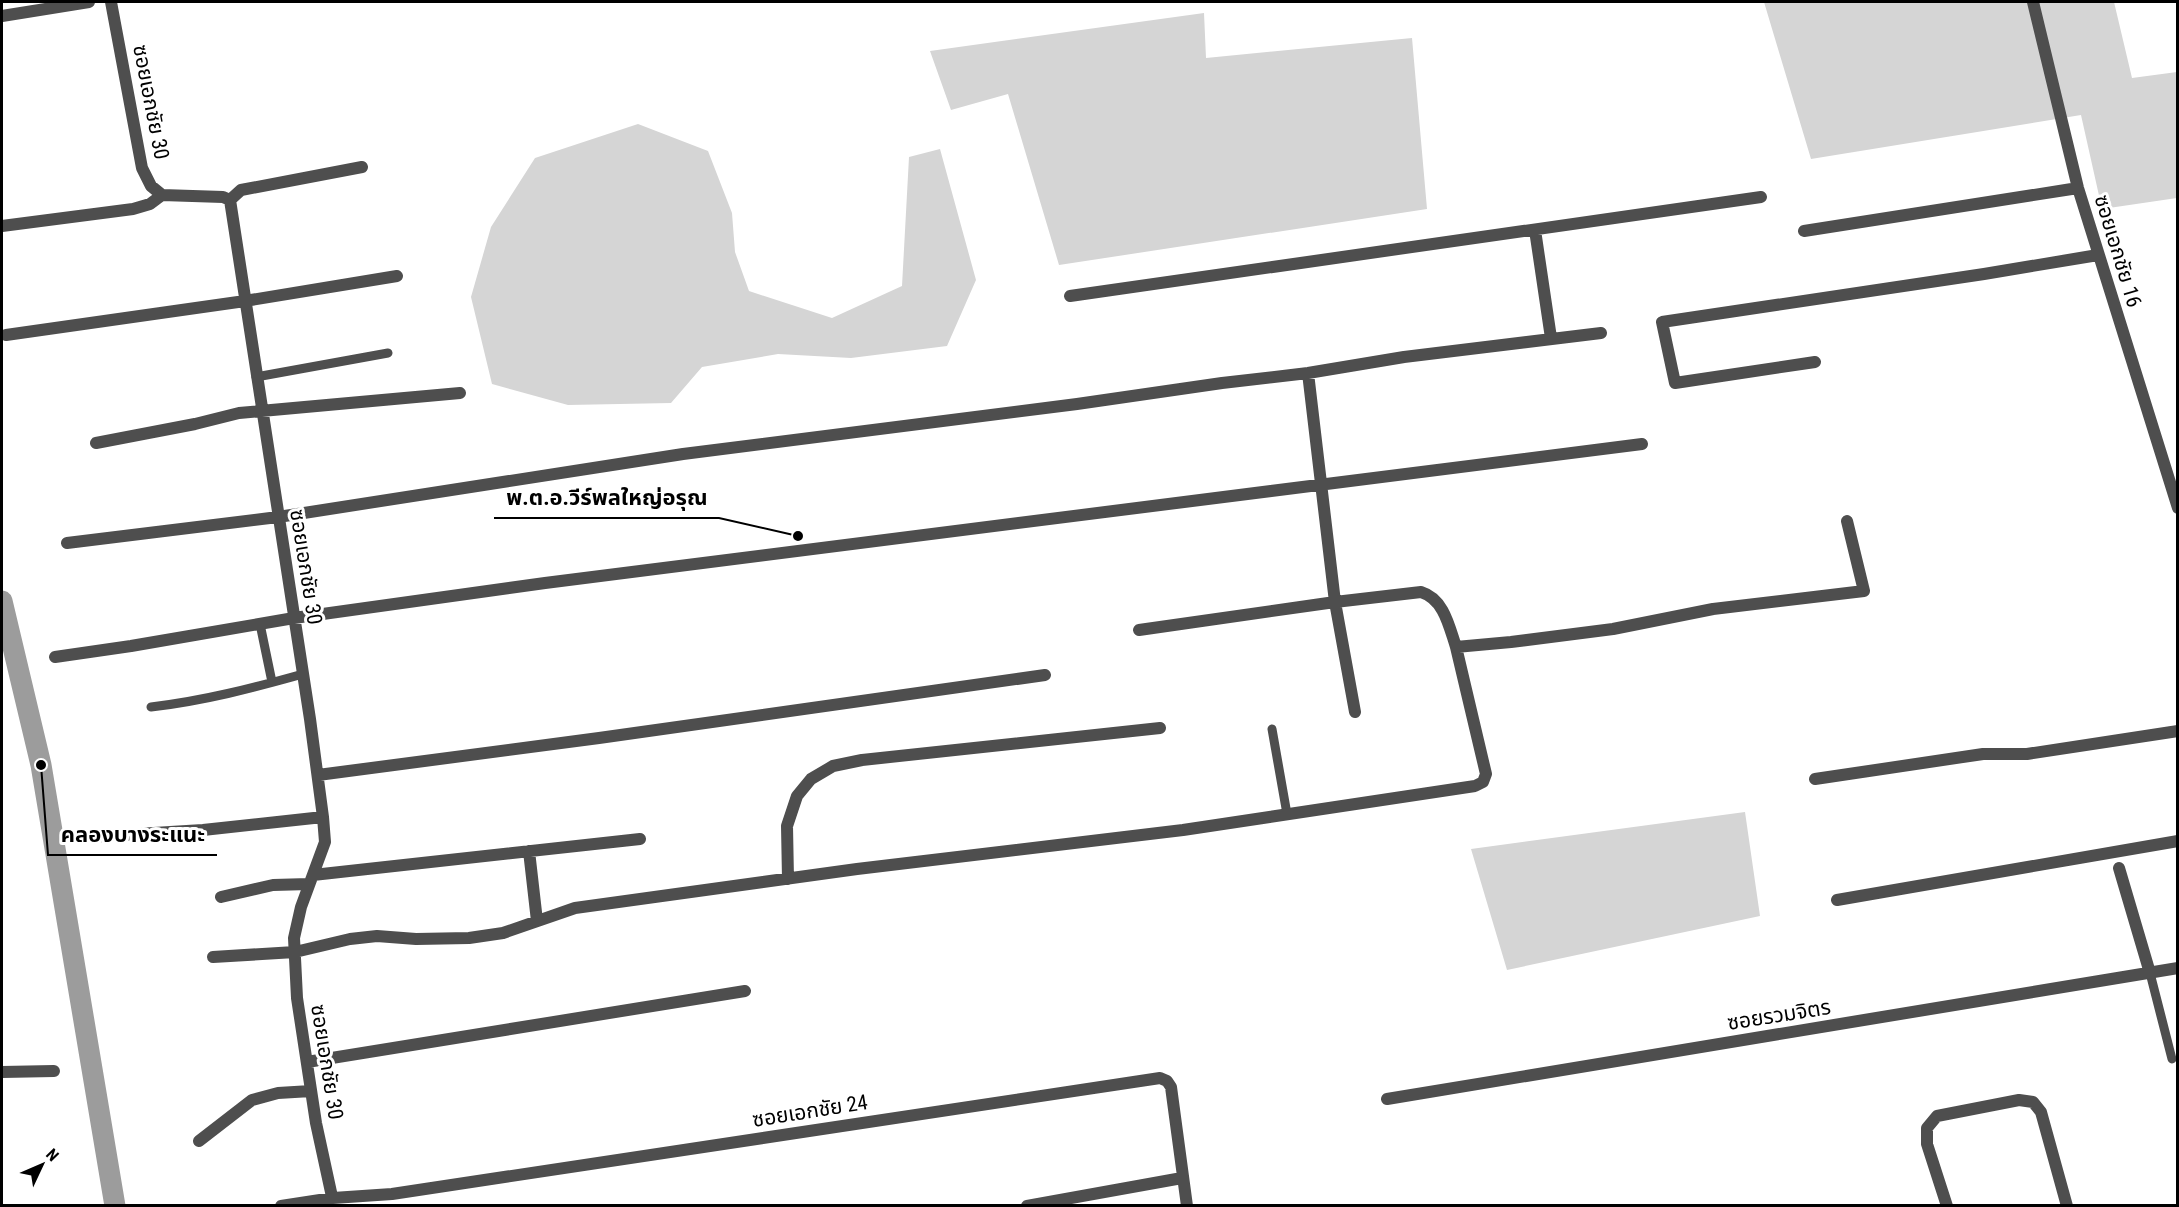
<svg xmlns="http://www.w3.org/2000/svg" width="2179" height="1207" font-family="'Roboto Condensed','Noto Sans Thai',sans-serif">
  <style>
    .green { fill: #d5d5d5 }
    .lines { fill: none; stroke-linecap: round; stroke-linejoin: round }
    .canal { stroke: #9c9c9c; stroke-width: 21 }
    .lane { stroke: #4e4e4e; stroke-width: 9 }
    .street { stroke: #4e4e4e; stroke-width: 12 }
    .labels { text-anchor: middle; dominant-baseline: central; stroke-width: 6; stroke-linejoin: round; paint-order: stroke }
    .street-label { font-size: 21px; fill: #000; stroke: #fff }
    .leader { fill: none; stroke: #000; stroke-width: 2 }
    .callout-dot { fill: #000; stroke: #fff; stroke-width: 2 }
    .callout-label { font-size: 22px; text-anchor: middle; font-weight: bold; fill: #000; stroke: #fff; stroke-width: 6; stroke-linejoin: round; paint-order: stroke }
  </style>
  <rect width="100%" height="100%" fill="#fff"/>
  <!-- green -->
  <path class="green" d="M1764,2h350l18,76 45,-6v126l-75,11 -21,-94 -270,44z
    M1204,13l2,45 206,-20 15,171 -368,56 -51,-171 -57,16 -21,-59z
    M638,124l70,27 24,62 3,39 14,39 83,27 70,-32 7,-129 31,-8 36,131 -29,66 -96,12 -73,-4 -76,13 -31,36 -103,2 -76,-21 -21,-87 20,-70 44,-69z
    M1745,812l15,104 -253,54 -36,-121z"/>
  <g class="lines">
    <!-- canal -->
    <path class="canal" d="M2,601l39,164 74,441"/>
    <!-- lane -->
    <path class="lane" d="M256,377l132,-24
      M260,624l12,58
      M151,707c52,-6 102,-19 152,-33
      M1272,729l15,85
      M2150,973l22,86"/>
    <!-- street -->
    <path class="street" d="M111,2l31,166 9,18 11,9 61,2 7,3 80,519 13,98 2,25 -24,65 -7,31 3,60 19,125 18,83
      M2033,2l45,186 100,320
      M2,16l87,-14
      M230,200l11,-10 121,-23
      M2,226l131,-17 17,-5 12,-9
      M1535,230l16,108
      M1804,231l274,-43
      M1070,296l691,-99
      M6,335l239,-34 152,-25
      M1815,362l-140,21 -13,-61 322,-48 114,-19
      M1308,373l27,229 20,110
      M96,443l99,-19 44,-11 221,-20
      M67,543l211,-26 405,-63 394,-50 145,-21 86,-10 96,-16 197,-24
      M1139,630l196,-28 86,-10c23,7 28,34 35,55l55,-5 102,-13 100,-20 151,-18 -17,-70
      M55,657l76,-11 163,-28 251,-35 1097,-139
      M318,775l281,-37 446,-63
      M1815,779l168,-25h44l151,-23
      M88,837l115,-7 120,-13
      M529,851l8,70
      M2119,868l31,105
      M313,875l327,-36
      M788,879l-1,-53 10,-30 14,-17 22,-13 29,-6 298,-32
      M221,897l52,-12 36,-1
      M1837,900l341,-59
      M213,957l82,-5 55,-13 27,-3 39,3 53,-1 34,-5 72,-25 282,-39 326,-39 292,-44 8,-4 3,-8 -30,-127
      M307,1062l438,-71
      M2,1072l52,-1
      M1387,1099l791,-131
      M199,1141l53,-41 26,-7 33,-2
      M281,1206l52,-8 59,-4 768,-116 7,3 4,6 16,119
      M1027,1206l155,-28
      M1947,1206l-20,-62v-16l10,-12 82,-16 14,2 8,10 26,94"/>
  </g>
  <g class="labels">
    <!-- street labels -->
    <g class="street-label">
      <text transform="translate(151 102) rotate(79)">ซอยเอกชัย 30</text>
      <text transform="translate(2118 251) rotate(73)">ซอยเอกชัย 16</text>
      <text transform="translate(306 567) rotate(81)">ซอยเอกชัย 30</text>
      <text transform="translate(1779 1015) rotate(-9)">ซอยรวมจิตร</text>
      <text transform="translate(327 1062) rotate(81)">ซอยเอกชัย 30</text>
      <text transform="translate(810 1111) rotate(-9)">ซอยเอกชัย 24</text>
    </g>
  </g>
  <!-- callouts -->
  <path class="leader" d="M798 536L719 518H494M41 765L48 855H217"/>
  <g class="callout-dot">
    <circle cx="798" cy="536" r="6"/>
    <circle cx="41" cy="765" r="6"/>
  </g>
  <g class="callout-label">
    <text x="607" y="505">พ.ต.อ.วีร์พลใหญ่อรุณ</text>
    <text x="133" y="842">คลองบางระแนะ</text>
  </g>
  <!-- border -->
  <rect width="2179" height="1207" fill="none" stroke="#000000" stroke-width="6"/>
  <!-- north arrow -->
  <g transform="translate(42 1165) rotate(46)" stroke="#ffffff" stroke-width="4.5" paint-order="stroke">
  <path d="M0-4.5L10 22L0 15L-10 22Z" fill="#000000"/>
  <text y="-9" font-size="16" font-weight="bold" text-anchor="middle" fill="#000000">N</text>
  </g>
</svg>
